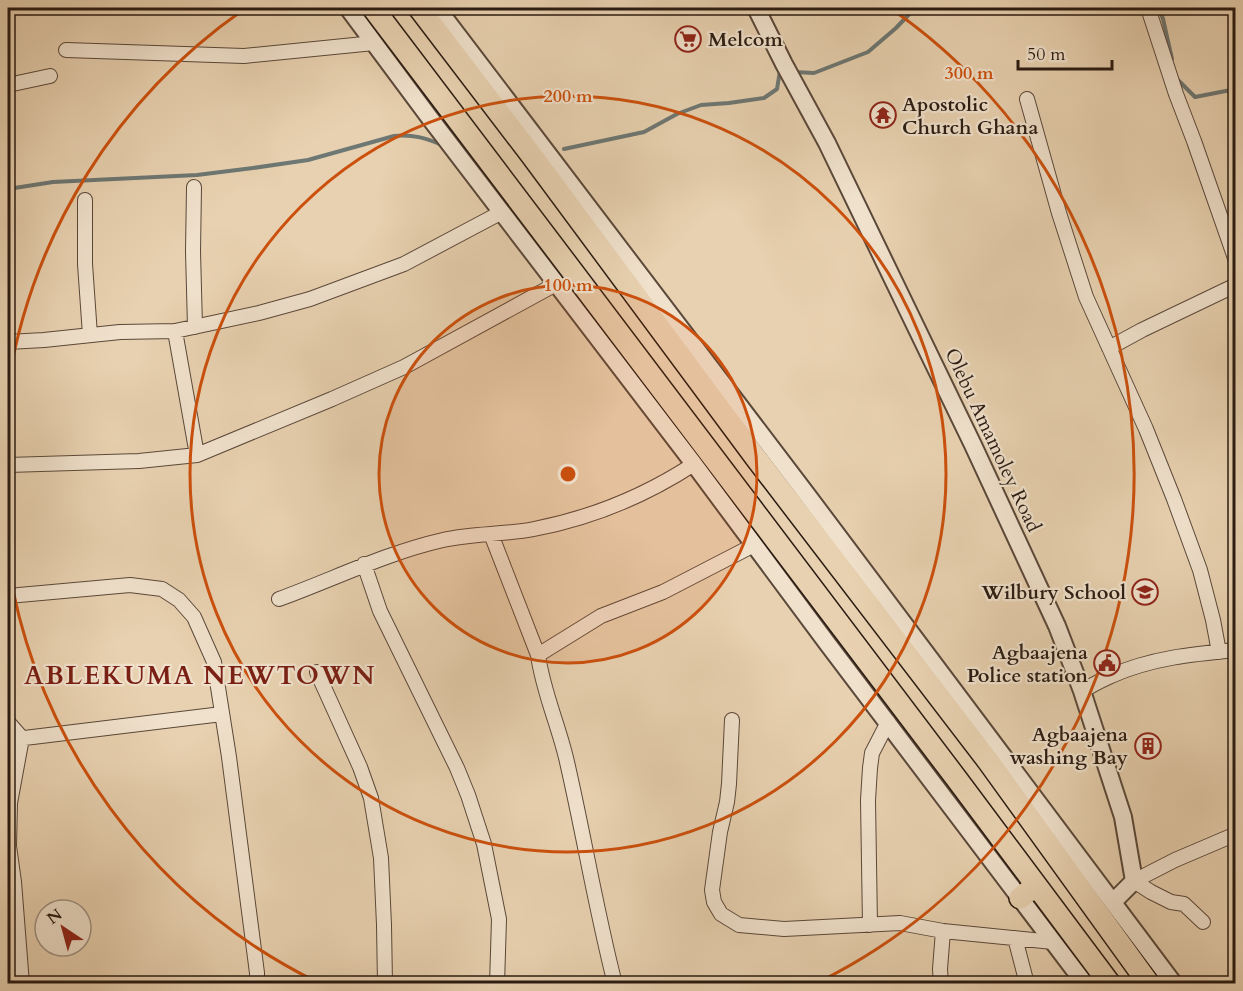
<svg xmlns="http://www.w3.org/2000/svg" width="1243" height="991" font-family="Cardo,serif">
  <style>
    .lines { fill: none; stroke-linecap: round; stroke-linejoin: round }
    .stream { stroke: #6d7773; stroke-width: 4 }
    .minor-casing { stroke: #5a483a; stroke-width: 16 }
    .tertiary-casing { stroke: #5a483a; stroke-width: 20 }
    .primary-casing { stroke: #2a1b12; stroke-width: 24 }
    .minor { stroke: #f0e1cc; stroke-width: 14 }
    .tertiary { stroke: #f0e1cc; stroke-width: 16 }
    .primary { stroke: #e8d1b0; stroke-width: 21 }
    .ring { fill: none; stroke: #cc500d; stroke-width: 3 }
    .labels { text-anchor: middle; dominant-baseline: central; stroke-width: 4.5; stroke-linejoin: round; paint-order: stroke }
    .poi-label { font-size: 20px; font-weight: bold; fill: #2a1b12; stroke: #f0e1cc; text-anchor: end }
    .street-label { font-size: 20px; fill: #2a1b12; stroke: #f0e1cc }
    .district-label { font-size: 26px; font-weight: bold; letter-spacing: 1.5px; fill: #7a1f14; stroke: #f0e1cc }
    .centre { fill: #cc500d; stroke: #f0e1cc; stroke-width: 3 }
    .ring-label { font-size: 18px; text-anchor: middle; font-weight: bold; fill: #cc500d; stroke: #f0e1cc; stroke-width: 4.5; stroke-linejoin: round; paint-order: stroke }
  </style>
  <rect width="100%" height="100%" fill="#e8d1b0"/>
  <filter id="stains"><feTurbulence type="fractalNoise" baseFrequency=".00333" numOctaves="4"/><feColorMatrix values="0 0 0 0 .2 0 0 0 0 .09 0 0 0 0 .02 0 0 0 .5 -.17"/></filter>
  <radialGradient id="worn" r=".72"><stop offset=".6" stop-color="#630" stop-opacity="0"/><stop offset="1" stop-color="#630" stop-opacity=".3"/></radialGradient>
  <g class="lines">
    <!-- stream -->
    <path class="stream" d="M1159,8l4,11 9,40
      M794,72l20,1 54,-21 28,-24 19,-20
      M1178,80l17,17 41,-8
      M564,149l80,-17 33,-18 24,-9 28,-2 35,-5 13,-9 3,-18
      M8,189l45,-7 144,-7 56,-7 55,-8 86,-24c18,-2 32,2 48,9"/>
    <!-- minor casing -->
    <g class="minor-casing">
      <path id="minor" d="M1148,8l28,86 18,47 42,120
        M66,50l178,6 130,-13
        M8,85l42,-9
        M1027,99l32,114 27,84 60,132 28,70 26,71 13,50 6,32
        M194,187l-1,64 2,76
        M85,200v64l5,71
        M175,331l22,124
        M8,342l36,-2 76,-8 55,-1 84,-18 51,-14 94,-35 98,-52
        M1109,348l33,-18 94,-45
        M8,465l131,-4 58,-6 135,-56 72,-32 152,-83
        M491,534l47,121c5,37 21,71 29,107 17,74 29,148 48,222
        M364,564l16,47 77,157 11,27 16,49 15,75 -2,65
        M8,596l122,-11 32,4 17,11 15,17 20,45 15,95 28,216v11
        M279,599c55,-20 107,-46 164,-59 29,-7 61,-5 91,-11 57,-11 111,-33 160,-65
        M538,655l63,-39 62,-24 91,-47
        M317,672l43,95 11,31 10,60 3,67 1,59
        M1082,691c9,-5 19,-11 29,-15 40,-18 82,-22 125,-26
        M732,720l-3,64 -2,18 -7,30 -8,58 2,12 7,12 18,11 45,4 116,-6 43,8 110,11
        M8,722l14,16 -12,65 -1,43 5,36 8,102
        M8,740l214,-26
        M1134,881l41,-21 61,-26
        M1134,881l17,11 20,10 13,2 19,18
        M870,925l-2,-125 2,-32 2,-15 16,-31
        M1015,938l12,46
        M941,984l-1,-15 3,-38"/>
    </g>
    <!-- tertiary casing -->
    <g class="tertiary-casing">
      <path id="tertiary" d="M348,8l81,109 265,347 133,179 258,341
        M437,8l371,488 366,488
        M756,8l28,56 43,79 146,302 84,181 25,65 41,126 11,64 -21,21"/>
    </g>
    <!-- primary casing -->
    <g class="primary-casing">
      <path id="primary" d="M373,8l586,774 151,202
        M419,8l113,148 224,302 232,303 161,223
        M1020,898l16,-13"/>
    </g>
    <!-- minor -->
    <use href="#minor" class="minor"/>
    <!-- tertiary -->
    <use href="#tertiary" class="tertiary"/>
    <!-- primary -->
    <use href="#primary" class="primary"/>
  </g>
  <!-- distance rings -->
  <circle cx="568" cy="474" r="189" fill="#cc500d" fill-opacity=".12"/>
  <g class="ring">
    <circle cx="568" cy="474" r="189"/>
    <circle cx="568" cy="474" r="378"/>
    <path d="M315 981A567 567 0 0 1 8 563M8 385A567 567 0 0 1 243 10M893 10A567 567 0 0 1 821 981"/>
  </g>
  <!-- icons -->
  <defs>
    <g id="supermarket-ring" transform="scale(1.35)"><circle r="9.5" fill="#f0e1cc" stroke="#8f2418" stroke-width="1.5"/><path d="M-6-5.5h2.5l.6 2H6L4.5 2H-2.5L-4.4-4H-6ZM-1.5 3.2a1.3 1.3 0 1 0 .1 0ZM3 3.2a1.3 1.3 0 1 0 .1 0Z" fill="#8f2418"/></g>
    <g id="temple-ring" transform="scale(1.35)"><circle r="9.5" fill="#f0e1cc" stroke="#8f2418" stroke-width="1.5"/><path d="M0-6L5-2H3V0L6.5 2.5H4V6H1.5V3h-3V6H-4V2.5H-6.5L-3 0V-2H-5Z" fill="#8f2418"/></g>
    <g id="school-ring" transform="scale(1.35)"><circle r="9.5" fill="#f0e1cc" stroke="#8f2418" stroke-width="1.5"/><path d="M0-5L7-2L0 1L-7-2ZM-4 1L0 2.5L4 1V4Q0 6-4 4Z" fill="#8f2418"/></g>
    <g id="civic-ring" transform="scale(1.35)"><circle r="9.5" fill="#f0e1cc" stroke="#8f2418" stroke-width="1.5"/><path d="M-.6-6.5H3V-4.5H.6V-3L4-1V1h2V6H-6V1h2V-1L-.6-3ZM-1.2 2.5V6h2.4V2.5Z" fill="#8f2418"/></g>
    <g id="building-ring" transform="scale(1.35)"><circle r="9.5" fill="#f0e1cc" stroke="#8f2418" stroke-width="1.5"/><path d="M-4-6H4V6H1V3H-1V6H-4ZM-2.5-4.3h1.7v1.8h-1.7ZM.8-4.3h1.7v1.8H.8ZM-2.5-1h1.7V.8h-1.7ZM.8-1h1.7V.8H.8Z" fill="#8f2418"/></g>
  </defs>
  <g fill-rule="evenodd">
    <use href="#supermarket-ring" x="688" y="39"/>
    <use href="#temple-ring" x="883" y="115"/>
    <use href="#school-ring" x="1145" y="592"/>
    <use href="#civic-ring" x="1107" y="663"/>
    <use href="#building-ring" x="1148" y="746"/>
  </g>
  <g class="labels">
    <!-- poi labels -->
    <g class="poi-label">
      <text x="708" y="39" text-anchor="start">Melcom</text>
      <text x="902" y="104" text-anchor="start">Apostolic<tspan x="902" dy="23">Church Ghana</tspan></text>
      <text x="1126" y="592">Wilbury School</text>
      <text x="1088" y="652">Agbaajena<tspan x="1088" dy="23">Police station</tspan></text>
      <text x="1128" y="734">Agbaajena<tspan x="1128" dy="23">washing Bay</tspan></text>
    </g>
    <!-- street labels -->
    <g class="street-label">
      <text transform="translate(993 440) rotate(65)">Olebu Amamoley Road</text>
    </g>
    <!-- district labels -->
    <g class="district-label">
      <text x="200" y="675">ABLEKUMA NEWTOWN</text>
    </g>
  </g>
  <circle cx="568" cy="474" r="9" class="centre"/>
  <g class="ring-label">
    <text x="969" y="79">300 m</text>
    <text x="568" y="102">200 m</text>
    <text x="568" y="291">100 m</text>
  </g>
  <!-- margin -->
  <rect width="1243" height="991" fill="none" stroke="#e8d1b0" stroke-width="30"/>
  <rect x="9" y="9" width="1225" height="973" fill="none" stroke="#2a1b12" stroke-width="3"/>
  <rect x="15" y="15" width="1213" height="961" fill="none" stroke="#2a1b12" stroke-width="1.5"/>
  <!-- north arrow -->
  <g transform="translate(63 928) rotate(324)"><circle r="28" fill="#f0e1cc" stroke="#a19282" stroke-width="1.5"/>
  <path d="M0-4.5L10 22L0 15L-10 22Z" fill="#8f2418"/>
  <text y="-9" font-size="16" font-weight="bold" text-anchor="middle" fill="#2a1b12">N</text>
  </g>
  <!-- scale -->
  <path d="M1018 60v9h94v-9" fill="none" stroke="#2a1b12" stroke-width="3"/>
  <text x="1027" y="60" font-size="18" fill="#2a1b12" stroke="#f0e1cc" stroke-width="4.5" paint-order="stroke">50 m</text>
  <rect width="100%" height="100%" filter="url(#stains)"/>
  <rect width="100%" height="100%" fill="url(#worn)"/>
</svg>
